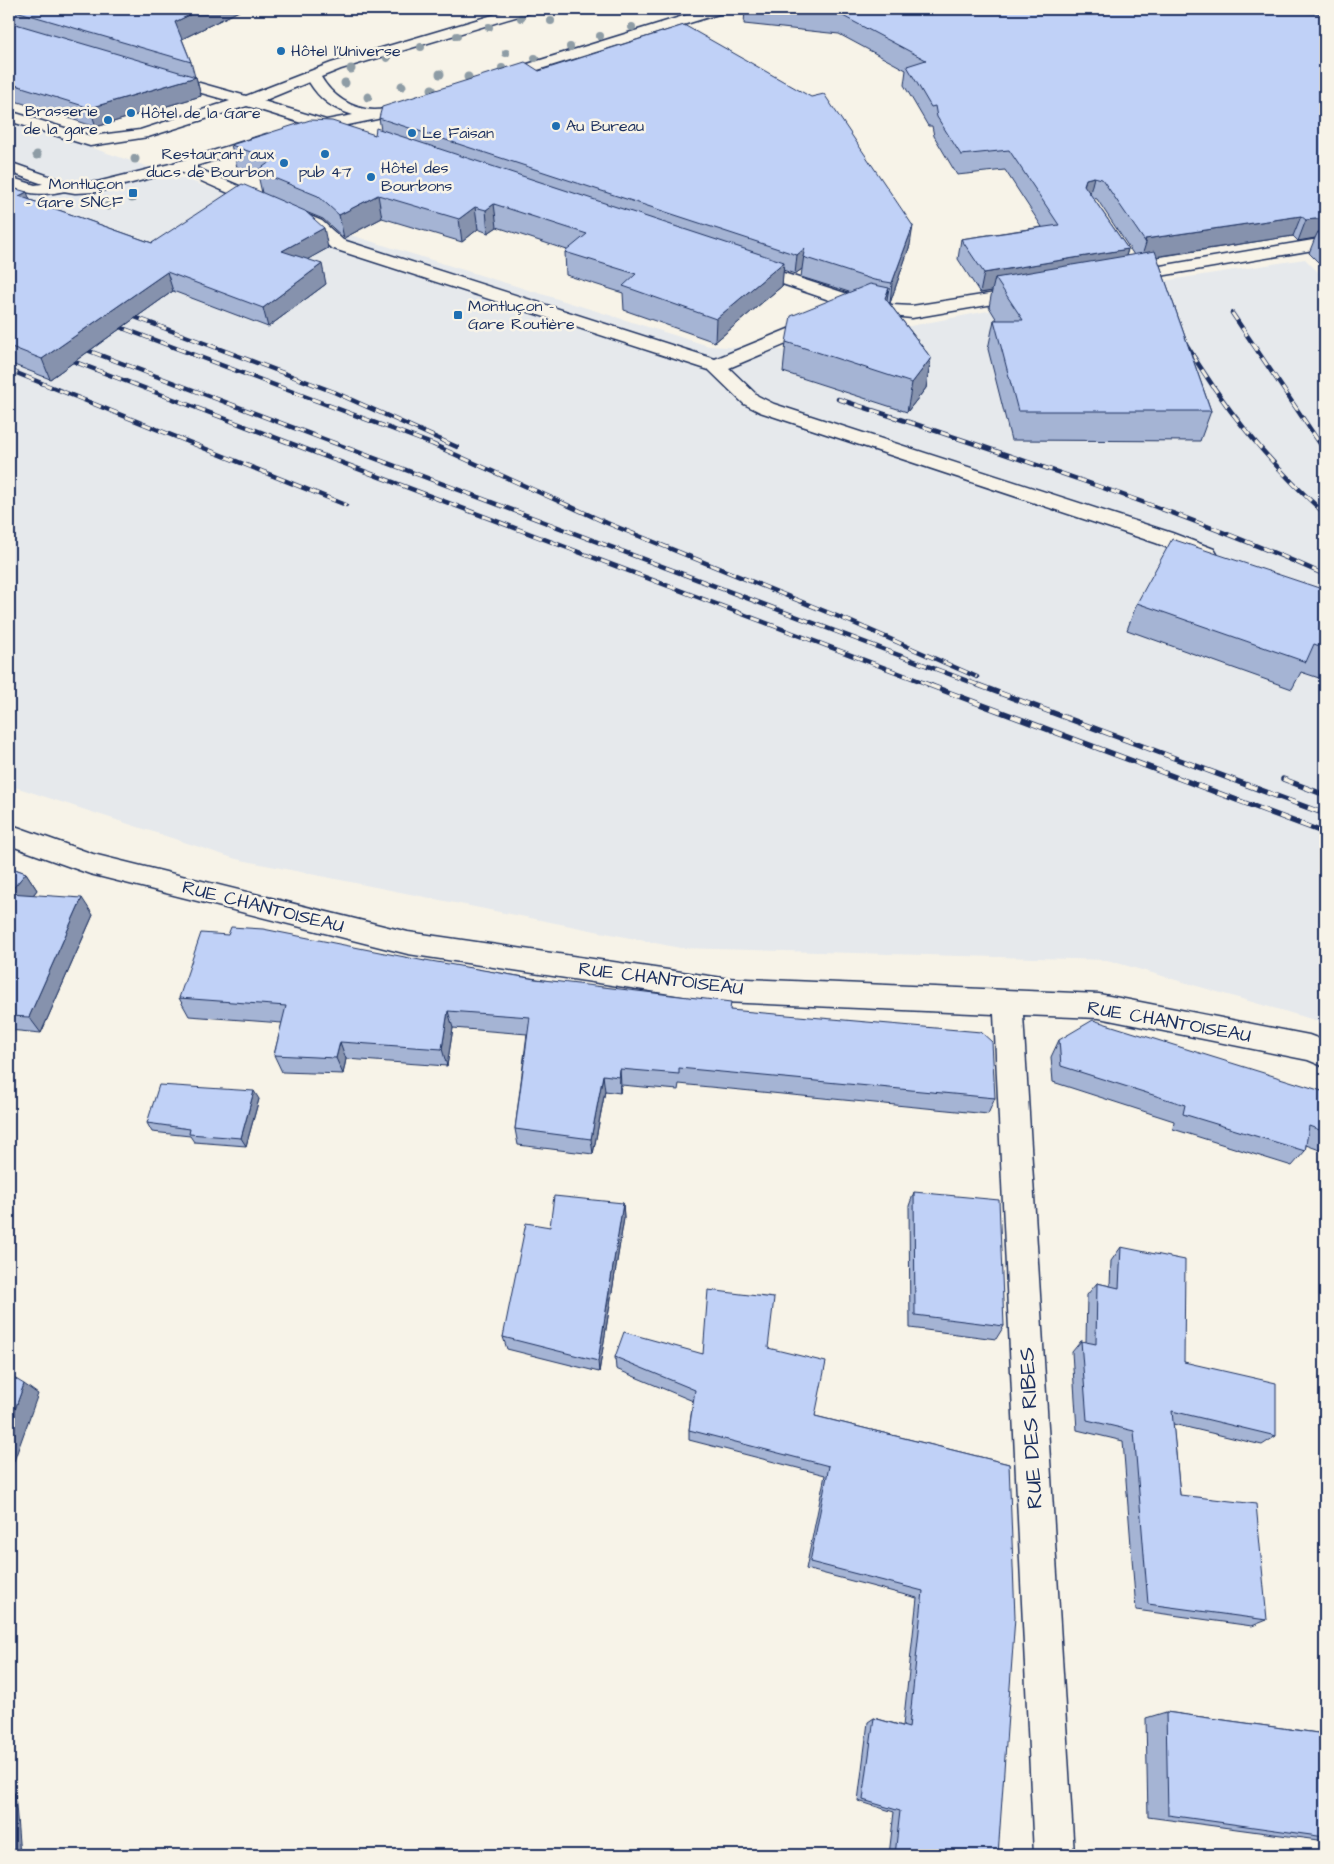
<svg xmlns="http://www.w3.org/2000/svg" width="1334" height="1864" font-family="'Architects Daughter',sans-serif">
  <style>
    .built { fill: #e6e9ec }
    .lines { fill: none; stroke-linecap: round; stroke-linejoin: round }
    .lane-casing { stroke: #1b2f5e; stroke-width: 3 }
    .street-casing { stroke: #1b2f5e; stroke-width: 3 }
    .lane { fill: #f7f3e8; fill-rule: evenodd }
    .street { fill: #f7f3e8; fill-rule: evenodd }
    .rail-far1-casing { stroke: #1b2f5e; stroke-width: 4.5 }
    .rail-casing { stroke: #1b2f5e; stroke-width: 5.5 }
    .rail-far1 { stroke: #f7f3e8; stroke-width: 3; stroke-dasharray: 9; stroke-linecap: butt }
    .rail { stroke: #f7f3e8; stroke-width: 4; stroke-dasharray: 11; stroke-linecap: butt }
    .tree { fill: #8e9ca5 }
    .wall { fill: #a5b4d4; stroke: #1b2f5e; fill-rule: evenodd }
    .shaded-wall { fill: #8692ad; stroke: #1b2f5e }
    .building { fill: #c0d1f7; stroke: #1b2f5e }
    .poi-dot { fill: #1f6fb2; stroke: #f7f3e8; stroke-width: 2 }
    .labels { text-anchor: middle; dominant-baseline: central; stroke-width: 5; stroke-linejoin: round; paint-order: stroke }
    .far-poi-label { font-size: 16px; fill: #1b2f5e; stroke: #f7f3e8; text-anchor: start }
    .street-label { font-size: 19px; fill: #1b2f5e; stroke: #f7f3e8 }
    .near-street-label { font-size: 22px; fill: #1b2f5e; stroke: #f7f3e8 }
  </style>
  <rect width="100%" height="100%" fill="#f7f3e8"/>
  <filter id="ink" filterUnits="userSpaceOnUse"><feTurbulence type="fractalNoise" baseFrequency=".02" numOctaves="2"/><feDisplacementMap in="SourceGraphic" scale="10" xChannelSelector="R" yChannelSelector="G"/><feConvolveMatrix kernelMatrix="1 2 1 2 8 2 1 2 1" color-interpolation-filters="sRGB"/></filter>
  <g filter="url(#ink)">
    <!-- built -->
    <path class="built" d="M9,120l345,116 355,110 77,4 274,-53 245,-38 20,20v744l-218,-63 -427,-12 -444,-89 -227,-74z"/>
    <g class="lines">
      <!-- lane casing -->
      <g class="lane-casing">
        <path id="lane" d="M180,161l142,60 21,19 372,119 100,-41 7,-2 7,2 2,4 -2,4 -100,42 29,28 16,8 398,129 42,16 3,5 -3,5c-18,5 -41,-10 -58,-16l-396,-131 -16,-8 -35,-34 -378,-122 -21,-19 -136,-60 -2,-3 2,-3z
          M9,177l26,8 28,-4 6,1 2,4 -2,4c-25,6 -36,5 -60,-3z"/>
      </g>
      <!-- street casing -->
      <g class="street-casing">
        <path id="street" d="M513,9h21l-2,3 -191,57 -20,8c11,19 30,32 53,33 10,1 30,-9 42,-12l5,2 3,3 -3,3 -39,12 -39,8 9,3 2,3 -2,3 -6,2 -99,-31 -99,31 -58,9 -81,-25v-10l82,25 49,-6 90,-29 -71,-20 -3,-3 3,-3 5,-2 82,23 85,-33zM309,82c11,18 24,27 44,33l-27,5 -63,-19z
          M706,9h21l-2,3 -223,69h-10l-3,-3 3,-3z
          M267,134l6,2 2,3 -2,3 -87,27 -89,23 -22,1 -12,-2 -54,-19v-10l57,20h31l77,-19z
          M1325,238v10l-200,34 -6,-1 -3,-4 3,-4 6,-1z
          M747,261l110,36 35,8 20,1 116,-18 6,1 3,4 -3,4 -6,1 -116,20 -20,-2 -48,-11 -103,-35 -3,-4 3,-4z
          M9,824l84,30 315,78 315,46 376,16 210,41 16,6v26l-17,-7 -209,-42 -76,-3 51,840h-40l-40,-841 -271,-12 -315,-48 -318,-80 -81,-29z"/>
      </g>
      <!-- lane -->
      <use href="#lane" class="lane"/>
      <!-- street -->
      <use href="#street" class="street"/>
      <!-- rail-far1 casing -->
      <g class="rail-far1-casing">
        <path id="rail-far1" d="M124,313l210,79 123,55
          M1232,313l93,138
          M109,323l323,121 175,79 242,98 128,56
          M1183,339c40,68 84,122 142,175
          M76,346l905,340
          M62,357l871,329
          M9,370l337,135
          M838,399c84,27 168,55 251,84 80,28 159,57 236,92"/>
      </g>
      <!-- rail casing -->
      <g class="rail-casing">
        <path id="rail" d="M929,685l396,148
          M978,685l347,129
          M1283,779l42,16"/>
      </g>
      <!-- rail-far1 -->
      <use href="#rail-far1" class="rail-far1"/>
      <!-- rail -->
      <use href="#rail" class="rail"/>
    </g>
    <!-- trees -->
    <g class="tree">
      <circle cx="521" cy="18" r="4"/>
      <circle cx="551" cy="21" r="4"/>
      <circle cx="489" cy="27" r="4"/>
      <circle cx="632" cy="27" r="4"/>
      <circle cx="457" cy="36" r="4"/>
      <circle cx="600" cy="36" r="4"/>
      <circle cx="421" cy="47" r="4"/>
      <circle cx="570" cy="47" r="4"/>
      <circle cx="506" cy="53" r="4"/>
      <circle cx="387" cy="58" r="4"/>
      <circle cx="535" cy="58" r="4"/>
      <circle cx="502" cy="68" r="4"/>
      <circle cx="351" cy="69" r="4.5"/>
      <circle cx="440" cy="74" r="4.5"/>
      <circle cx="468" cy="77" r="4.5"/>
      <circle cx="345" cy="83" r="4.5"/>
      <circle cx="402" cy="86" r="4.5"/>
      <circle cx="432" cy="89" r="4.5"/>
      <circle cx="368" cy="97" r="4.5"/>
      <circle cx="37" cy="155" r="4.5"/>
      <circle cx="135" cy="159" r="4.5"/>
      <circle cx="132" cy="198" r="4.5"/>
      <circle cx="108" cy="206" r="4.5"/>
    </g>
    <!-- wall -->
    <path class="wall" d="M9,9h234l-61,30 9,23 4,15h1l5,19 -105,31 -87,-28z
      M745,9h580v260l-16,-16 6,-15 -17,3 -5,-5 -136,21 54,154 -11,30 -189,-1 -23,-91 6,-29h3l-8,-13 3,-16 -12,2 -22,-34 3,-20 81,-12 -37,-57 -48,5 -23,-39 -2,-10h-4l-24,-41 2,-15 -67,-36 -95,-10zM1093,198l4,1 37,56 -8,1 2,-7z
      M539,71l371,174 -20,58h-1l42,55 -5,30 -19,24 -124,-40 3,-30 63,-50 -48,-15 1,-8 -7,5 -12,-4 -1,16 -67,56 -91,-32 -1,-17 -57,-18 -1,-23 2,-2 -70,-23 -9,6 -10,-4 -16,13 -80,-24 -38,20 -21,-19 -17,-7 22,36 -21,11 19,25 -58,43 -95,-36 -123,88 -41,-16v-176l21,13 122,43 110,-50 -4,-18 -21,-8 -6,-22 144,-10 6,-5 -2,-12z
      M1325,590v90l-24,-8 -9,17 -165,-59 10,-27z
      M9,867l17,6 11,17 -4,5 60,20 -52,118 -32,-3z
      M425,961l305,49 265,88 -7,16 -309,-30 -1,6 -57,-5 -1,8 -15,-2 -12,63 -75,-9 -3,-16 12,-95 -74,-6 -6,38 -101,-7 -3,15 -61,-2 -8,-17 8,-32 -93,-7 -10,-18z
      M1059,1040l266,52v60l-19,-7 -1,6 -13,15 -119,-37 1,-8 -121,-39 -2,-25z
      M259,1099l-13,47 -52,-4 -4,-6 -38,-4 -5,-9z
      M914,1192l90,134 -8,13 -86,-11 -1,-122z
      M623,1203l1,15 -25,154 -92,-23 -4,-12 47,-110z
      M1121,1247l63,115 92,74 -14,9 -89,-21 7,71 87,125 -15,6 -116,-16 -13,-169 -46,-11 -5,-78 9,-11 5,1 1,-47 10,-12 13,3 1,-25z
      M768,1348l47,68 194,48 -11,391h-109l5,-43 -36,-11 10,-79 6,-4 29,8 14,-128 -111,-29 19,-94 -136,-35v-10l4,-29 -77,-32 -1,-12 88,-3z
      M1166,1712l159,22v107l-177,-24 -2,-99z"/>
    <!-- shaded-wall -->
    <path class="shaded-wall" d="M202,9h41l-63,31 -5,-18z
      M196,77l5,19 -105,31 -6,-19z
      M1094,177l-5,20 -10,8 7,-26z
      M27,192l7,19 -15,-15z
      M378,195l4,23 -38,20 -5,-23z
      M494,204l3,23 -9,6 -2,-23z
      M475,207l3,22 -16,13 -3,-23z
      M1301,216l-8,20 -152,23 5,-16 -1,-4z
      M1325,218v19l-7,-5 -3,6 -17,3 8,-21z
      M913,226l-3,19 -20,58 2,-20z
      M324,228l4,20 -41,23 -5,-20z
      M805,248l-3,21 -7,5 2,-19z
      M1128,249l-6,21 -127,8 -3,13 -12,2 4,-20z
      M784,262l-2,24 -67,56 1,-23z
      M322,264l4,20 -58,43 -5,-19z
      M167,272l6,19 -123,88 -8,-20z
      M889,288l-5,29 1,-19z
      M931,358l-5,30 -19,24 5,-29z
      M26,873l11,17 -16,20 -12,-17z
      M82,898l11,17 -52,118 -12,-16z
      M448,1011l5,17 -6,38 -5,-17z
      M340,1042l6,17 -3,15 -7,-16z
      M620,1069l1,16 -1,8 -1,-16z
      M603,1075l2,16 -12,63 -2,-15z
      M254,1091l5,8 -13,47 -5,-8z
      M623,1203l1,15 -25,154 -1,-11z
      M24,1384l14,10 -29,81v-49z
      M9,1793h6l5,62h-11z"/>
    <!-- building -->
    <path class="building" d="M9,9h193l-27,13 16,40z
      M781,9h480l64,5v204l-19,2 -5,-4 -156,23 1,4 -44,-64 -8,-2 -8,2 -2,6 44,64 -144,24 -23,-34 98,-14 -50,-75 -48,5 -24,-38 -2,-11 -4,1 -24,-41 19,-6 -85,-45z
      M9,22l187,55 -106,31 -81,-25z
      M684,25l127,72 13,-3 89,132 -21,57 -18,-3 -71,-23 2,-9 -8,7 -418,-137 3,-11 143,-45 14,9z
      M310,120l22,1 43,14 1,-7 408,134 -68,57 -93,-33 13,-12 -71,-22 22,-18 -93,-30 -8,6 -11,-3 -16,12 -81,-24 -39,20 -21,-19 -61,-25 16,-11 -42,-15z
      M242,184l63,27 19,17 -42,23 40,13 -59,44 -96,-36 -125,87 -33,-13v-159l18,5 -8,4 133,47z
      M1325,231v9l-7,-8z
      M1155,251l56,160h-193l-24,-91h29l-28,-42z
      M870,284l19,4 -4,10 46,60 -19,25 -126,-41 5,-26z
      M1172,539l153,51v58l-11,-4 -8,18 -169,-59z
      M9,867l17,6 -17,20 73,5 -53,119 -20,-1z
      M231,927l32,2 162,32v-1l110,19 196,23 -1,8 251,22 11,10 3,56 -316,-30v6l-59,-5 -1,8 -16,-2 -12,64 -76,-10 15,-112 -82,-6 -6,38 -102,-7 -4,16 -62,-3 12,-49 -107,-8 22,-65 27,2z
      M1093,1020l232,72v40l-16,-6 -4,25 -122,-37 2,-9 -124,-39 -2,-26z
      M159,1085l95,6 -13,47 -52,-4 1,-5 -43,-6z
      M914,1192l85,8 5,126 -89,-11z
      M554,1196l69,7 -25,158 -95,-24 23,-114 24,4z
      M1121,1247l64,13 -1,102 92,21v53l-104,-25 8,84 76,9 11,116 -119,-16 -14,-173 -47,-11 -6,-79 15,3 1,-61 22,5z
      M708,1290l66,8 -6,50 58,14 -11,54 194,48 6,153 -17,238h-103l5,-44 -37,-11 11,-82 35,10 14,-137 -113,-29 19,-96 -140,-36 6,-40 -80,-33 9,-25 79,22z
      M9,1375l15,9 -15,42z
      M1166,1712l159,22v103l-157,-22z"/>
  </g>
  <!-- markers -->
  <g class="poi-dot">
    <circle cx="281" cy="51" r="5"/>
    <circle cx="131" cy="113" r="5"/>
    <circle cx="108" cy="120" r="5"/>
    <circle cx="556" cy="126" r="5"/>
    <circle cx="412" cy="133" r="5"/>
    <circle cx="325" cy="154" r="5"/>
    <circle cx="284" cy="163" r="5"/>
    <circle cx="371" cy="177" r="5"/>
    <rect x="128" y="188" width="10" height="10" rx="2.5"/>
    <rect x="453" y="310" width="10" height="10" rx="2.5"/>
  </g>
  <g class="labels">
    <!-- far-poi labels -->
    <g class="far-poi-label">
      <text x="291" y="51">Hôtel l'Universe</text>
      <text x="98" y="111" text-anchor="end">Brasserie<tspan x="98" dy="18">de la gare</tspan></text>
      <text x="141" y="113">Hôtel de la Gare</text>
      <text x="566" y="126">Au Bureau</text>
      <text x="422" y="133">Le Faisan</text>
      <text x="274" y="154" text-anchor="end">Restaurant aux<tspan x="274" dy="18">ducs de Bourbon</tspan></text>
      <text x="381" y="168">Hôtel des<tspan x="381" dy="18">Bourbons</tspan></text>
      <text x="325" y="172" text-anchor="middle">pub 47</text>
      <text x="123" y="184" text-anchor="end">Montluçon<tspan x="123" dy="18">- Gare SNCF</tspan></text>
      <text x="468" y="306">Montluçon -<tspan x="468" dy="18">Gare Routière</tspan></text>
    </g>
    <!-- street labels -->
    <g class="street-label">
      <text transform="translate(263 907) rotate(14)">RUE CHANTOISEAU</text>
      <text transform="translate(661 979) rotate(7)">RUE CHANTOISEAU</text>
      <text transform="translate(1169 1022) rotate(10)">RUE CHANTOISEAU</text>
    </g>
    <!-- near-street labels -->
    <g class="near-street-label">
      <text transform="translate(1031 1428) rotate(-93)">RUE DES RIBES</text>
    </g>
  </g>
  <!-- margin -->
  <rect width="1334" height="1864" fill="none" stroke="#f7f3e8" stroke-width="30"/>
  <rect x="15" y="15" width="1304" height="1834" fill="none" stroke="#1b2f5e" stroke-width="2" filter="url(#ink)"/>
</svg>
